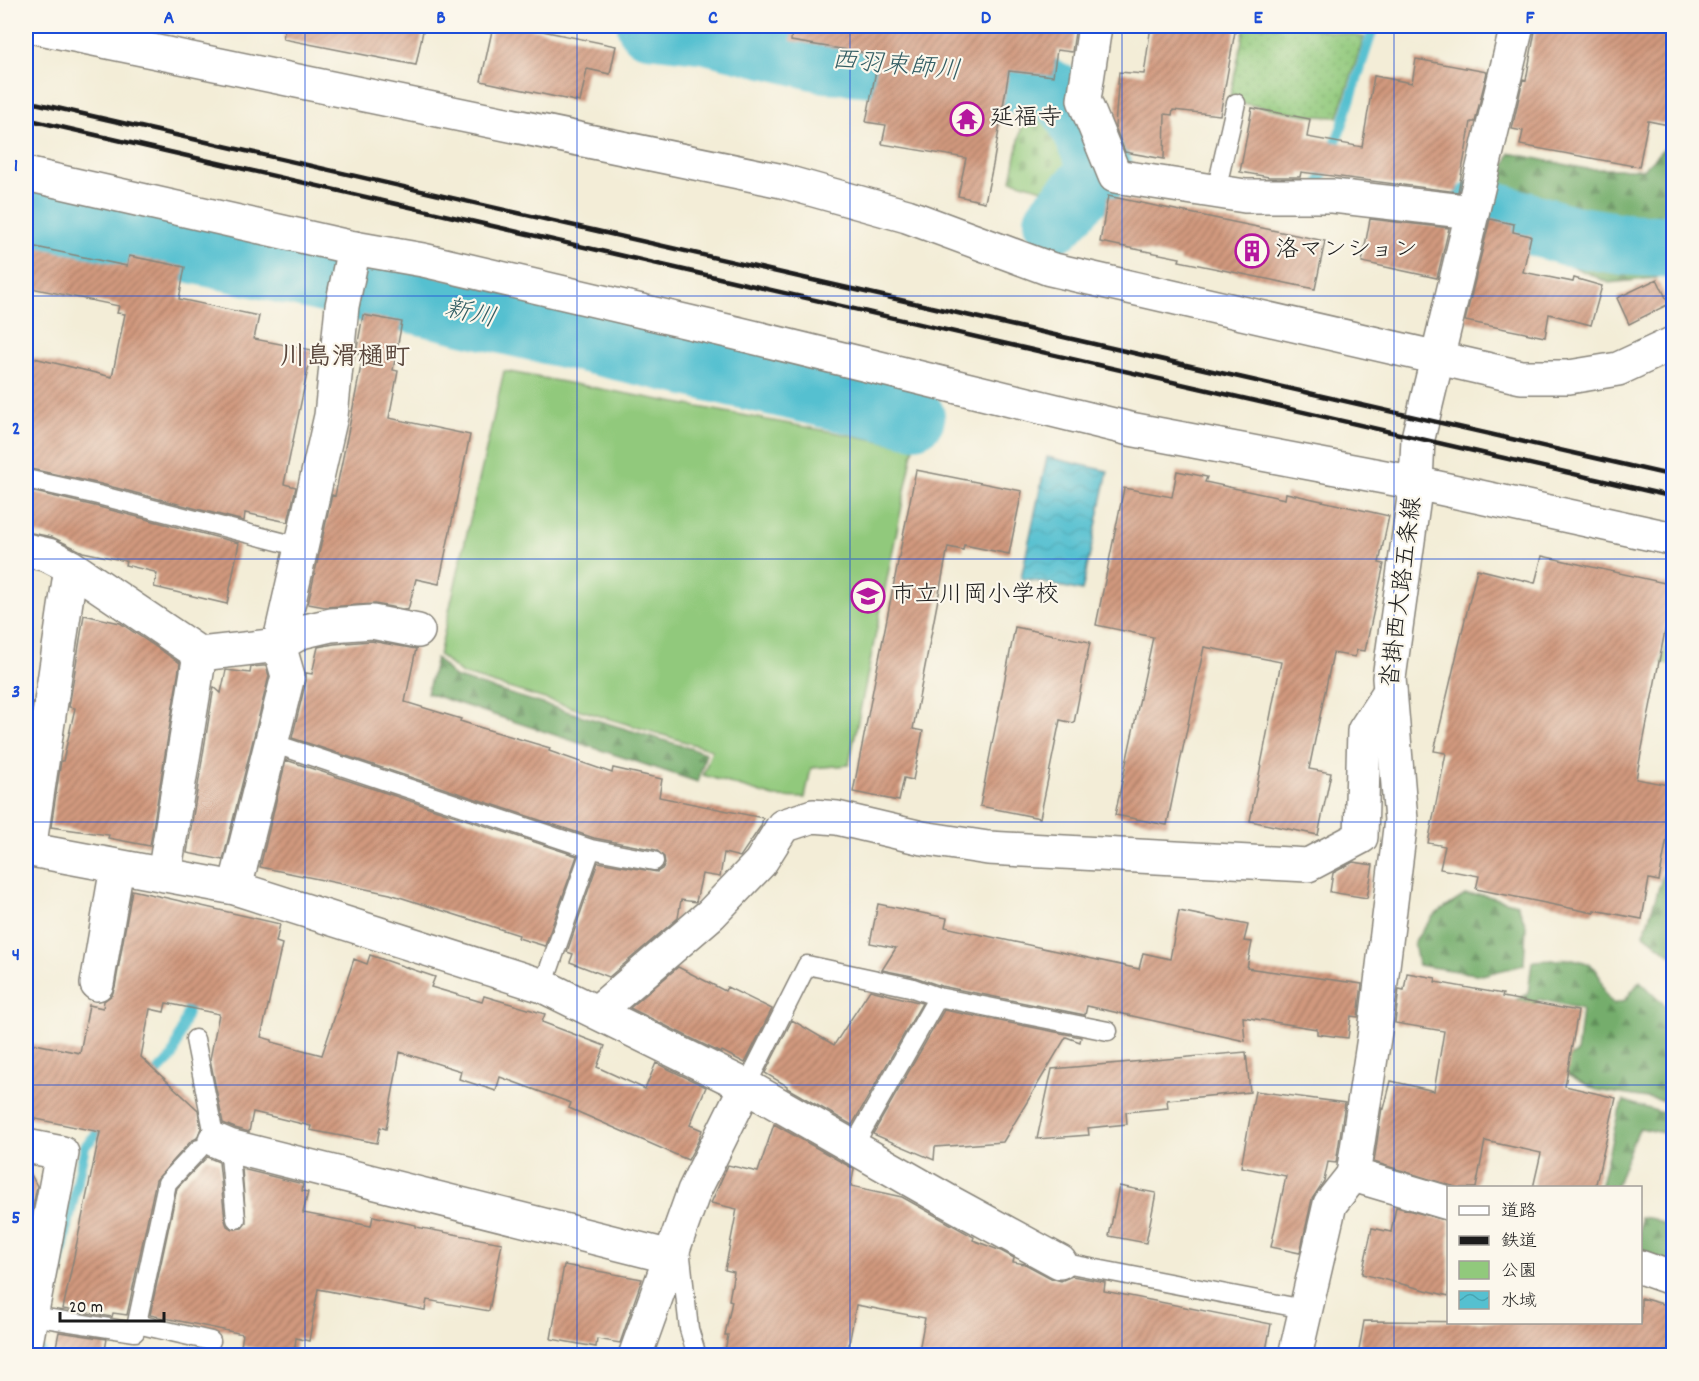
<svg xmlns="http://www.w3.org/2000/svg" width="1699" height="1381" font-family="Dekko,'Klee One',sans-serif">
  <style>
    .grass { fill: url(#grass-dots); stroke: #56724c; stroke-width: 1.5 }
    .forest { fill: url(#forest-firs); stroke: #486444; stroke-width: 1.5 }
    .cemetery { fill: url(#cemetery-stones); stroke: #56724c; stroke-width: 1.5 }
    .park { fill: #91c97c; stroke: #56724c; stroke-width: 1.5 }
    .water { fill: url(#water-waves); stroke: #386e76; stroke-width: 1.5 }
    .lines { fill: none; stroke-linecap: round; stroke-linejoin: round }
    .stream { stroke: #55c0d0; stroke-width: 10 }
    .river { stroke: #55c0d0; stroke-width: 62 }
    .building { fill: url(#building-hatch) }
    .lane-casing { stroke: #88847a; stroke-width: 21 }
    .street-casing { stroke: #88847a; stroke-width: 36 }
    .secondary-casing { stroke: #88847a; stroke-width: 36 }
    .lane { stroke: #fff; stroke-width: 18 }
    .street { stroke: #fff; stroke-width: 33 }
    .secondary { stroke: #fff; stroke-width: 33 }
    .rail { stroke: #1c1c1c; stroke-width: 4.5 }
    .grid { fill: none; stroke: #1d4ed8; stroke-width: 1.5; stroke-opacity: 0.55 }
    .labels { text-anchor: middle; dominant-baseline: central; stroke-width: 4.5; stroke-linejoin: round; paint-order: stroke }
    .poi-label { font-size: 24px; fill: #1c1c1c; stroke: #fbf7ec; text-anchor: start }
    .street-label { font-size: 24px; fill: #1c1c1c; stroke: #fbf7ec }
    .water-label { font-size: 26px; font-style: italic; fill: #335e64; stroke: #fbf7ec }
    .neighbourhood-label { font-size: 26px; font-weight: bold; fill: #5b483e; stroke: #fbf7ec }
    .neatline { fill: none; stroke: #1d4ed8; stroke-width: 2 }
    .grid-label { font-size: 20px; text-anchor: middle; font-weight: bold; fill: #1d4ed8 }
  </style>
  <defs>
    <pattern id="grass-dots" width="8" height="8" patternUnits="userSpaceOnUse" patternTransform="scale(1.5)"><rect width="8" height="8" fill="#91c97c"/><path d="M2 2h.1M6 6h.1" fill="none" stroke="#7cac6b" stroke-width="1.8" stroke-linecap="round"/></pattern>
    <pattern id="forest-firs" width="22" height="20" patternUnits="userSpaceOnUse" patternTransform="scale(1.5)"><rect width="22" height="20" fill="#74ad6c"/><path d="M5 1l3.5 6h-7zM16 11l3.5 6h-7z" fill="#5e8c58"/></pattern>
    <pattern id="cemetery-stones" width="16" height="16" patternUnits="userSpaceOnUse" patternTransform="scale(1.5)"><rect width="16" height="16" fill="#91c97c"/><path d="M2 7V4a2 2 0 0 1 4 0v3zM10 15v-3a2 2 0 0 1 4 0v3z" fill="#7cac6b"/></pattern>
    <pattern id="water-waves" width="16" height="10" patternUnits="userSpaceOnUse" patternTransform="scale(1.5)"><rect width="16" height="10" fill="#55c0d0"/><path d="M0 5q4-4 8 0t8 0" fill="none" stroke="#49a4b2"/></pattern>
    <pattern id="building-hatch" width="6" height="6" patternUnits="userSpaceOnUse" patternTransform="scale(1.5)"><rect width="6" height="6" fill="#d1997e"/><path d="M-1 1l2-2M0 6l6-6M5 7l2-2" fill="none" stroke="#a97c66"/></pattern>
  </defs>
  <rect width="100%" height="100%" fill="#fbf7ec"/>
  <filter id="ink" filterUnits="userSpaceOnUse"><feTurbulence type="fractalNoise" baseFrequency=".0167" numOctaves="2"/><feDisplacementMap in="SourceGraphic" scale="12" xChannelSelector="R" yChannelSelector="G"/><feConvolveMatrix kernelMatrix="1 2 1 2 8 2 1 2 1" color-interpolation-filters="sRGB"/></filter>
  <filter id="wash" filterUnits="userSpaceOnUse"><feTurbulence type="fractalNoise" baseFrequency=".008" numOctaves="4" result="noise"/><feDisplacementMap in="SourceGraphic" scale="24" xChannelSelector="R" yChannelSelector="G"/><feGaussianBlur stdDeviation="1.35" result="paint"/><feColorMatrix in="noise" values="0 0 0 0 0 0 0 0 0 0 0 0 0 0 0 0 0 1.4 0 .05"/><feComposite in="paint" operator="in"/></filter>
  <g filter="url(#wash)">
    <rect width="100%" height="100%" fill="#f3edd7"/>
    <!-- grass -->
    <path class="grass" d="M1245,26h53l66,11 -26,80 -26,-1 -83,-15z"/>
    <!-- forest -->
    <path class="forest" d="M1673,139v130l-17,9 -47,5 -73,-33 -4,-19 -17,-9 -27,-7 9,-33 13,-29 77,16h56z
      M436,658l18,19 252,76 -8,29 -271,-89z
      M1673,855l1,98 -3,2 -27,-21 23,-72z
      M1465,895h19l33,9 9,21 -2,40 -42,10 -64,-10 -4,-23 20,-27z
      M1573,959c39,7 20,28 41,45l11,-4 15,-19 28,27 5,11v83l-77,-12 -36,-19 2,-10 15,-8 5,-44 -44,-10 -15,45 -8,-44 13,-6 4,-33z
      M1624,1101l49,15v19l-33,-7 -8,15 -16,44h-16l18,-73z
      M1640,1217l14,2 19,10v42l-32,-9z"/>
    <!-- cemetery -->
    <path class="cemetery" d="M1028,96l15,4 18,20 11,26 -5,23 -10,24 -46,-13z
      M1672,610h2l-1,56 -11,-3z"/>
    <!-- park -->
    <path class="park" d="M504,371l410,76 -65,318 -38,3 -6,30 -31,-1 -71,-22 9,-25 -250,-76 -23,-19z"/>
    <!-- water -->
    <path class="water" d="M1047,457l61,14 -26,120 -61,-13z"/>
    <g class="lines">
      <!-- stream -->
      <path class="stream" d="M1318,187l24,-61 32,-100
        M148,1082l25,-26 20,-62
        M54,1290l31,-144 22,-23
        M40,1356l1,-5"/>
      <!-- river -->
      <path class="river" d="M648,26l59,7 120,29 144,12 72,13 18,9 13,16 28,57 -47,52
        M1481,209l87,26 56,9 50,3
        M26,214l888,203"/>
    </g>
    <g id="blocks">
      <!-- building -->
      <path class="building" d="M285,26h139l-8,39 -133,-26z
        M493,26h25l98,20 -6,28 -23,-5 -7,33 -99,-21z
        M792,26h284l-4,26 -15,-2 -4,26 -44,-5 -16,94 -8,37 -27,-6 8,-38 -84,-14 4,-19 -20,-3 13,-67 -88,-14z
        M1151,26h85l-16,89 -47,-5 -1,5 -7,-1 -1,45 -39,-7 -10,-25 4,-55 25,2z
        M1536,26h138v100l-26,-5 -9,46 -119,-22 3,-14 -11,-2 11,-50 3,1z
        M1416,59l71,13 -12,50h-4l-13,70 -157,-20 -1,5h-31l-29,-5 12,-64 58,11 -3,18 55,10 12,-71 38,7z
        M1108,196l217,45 -10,48 -136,-28 1,-3 -80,-16z
        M1370,219l79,9 -12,50 -75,-16z
        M1490,219l24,5 -1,8 18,4 -8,36 50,10 1,-4 28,8 -11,39 -42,-11 -4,23 -80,-16z
        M26,245l101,21 2,-10 56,11 -6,32 80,17 -5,23 58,11 -28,134 12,3 -8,35 -43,-9 -1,8 -143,-37 -75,-16v-45l5,-27 -5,-1v-39l86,21 13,-63 -8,-1 2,-7 -93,-19z
        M1657,279l12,25 -40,20 -12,-26z
        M363,315l39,7 -9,48 5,1 -9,47 81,17 -31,149 -23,-5 -8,31 -33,-6 -50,3 -17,-3 24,-109 3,1 16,-78 12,-63 -7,-2z
        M916,470l106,21 -13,63 -45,-9 -1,5 -15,-3 -35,182 10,2 -10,49 -9,-2 -5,23 -46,-9z
        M1177,471l30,6 -2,5 80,17 1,-6 103,23 -10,47 5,1 -19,87 -8,-1 -2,7 -22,-4 -24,116 22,4 -13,62 -68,-14 31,-159 -77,-15 -37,178 -52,-10 38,-178 -57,-12 28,-137 48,9z
        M26,490l69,16 144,37 -12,61 -73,-17 3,-13h-2v-2l-30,-7 1,-4 -43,-9 -31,-15 -26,-5z
        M1542,556l132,29 -38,194 38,7v48l-6,-1 -9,48 -10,-2 -7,40 -48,-9v3l-118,-24 3,-13 -39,-7 5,-23 -17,-3 18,-90 -12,-2 43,-182 58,14z
        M84,615l36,8 60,40 -30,183 -42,-8 1,-3 -58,-8 10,-66h2l12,-53 -6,-1z
        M1015,627l75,15 -16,81 -14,-3 -20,98 -60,-12z
        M371,641l45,8 -11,53 56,17 -1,2 22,7 68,20 -1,3 63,22 1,-5 49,11 -3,18 104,21 -2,8 -21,31 -16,-4 -4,24 -18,-3 -6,28 -15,-2 -3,18 -69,59 -39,-15 3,-8 -6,-2 31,-90 59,10 5,-3 3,-5 -1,-7 -8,-7 -62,-12 -302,-100 14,-57v-8l6,1 6,-27 16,-3z
        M263,666h3l3,10 -46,184 -36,-7 27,-166 7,6 5,-23 24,3 1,-6z
        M286,760l291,96 -32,90 -27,-8 1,-3 -129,-41 -130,-27z
        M1353,862l20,3 -6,33 -37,-6 3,-19z
        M132,890l148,34 -4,18 6,2 -21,93 11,3v2l50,13 32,-96 13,5 3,-9 65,22 -4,10 51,15 2,-6 61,18 -3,8 63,24 -8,21 48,22 11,-26 50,24 -16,38 12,5 -4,11 -10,19 -119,-52 2,-5 -71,-26 -4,14 -37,-12 2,-8 -61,-19 -14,77 -6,-2 -3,16 -67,-13 1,-4 -58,-14 -4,20 -14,-4 -12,-5 -13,-64 9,-45 -53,-11 -2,9 -14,-3 -9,48 57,53 3,18 -4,10 -6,3 -35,39 -29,135 -14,-2 -1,4 -49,-8 37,-177 -74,-15v-50l4,-24 50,10 9,-48 14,3 1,-7 8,-6 3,-8z
        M878,904l69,14 -2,9 194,42 4,-16 27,6 9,-48 69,14 -4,16 8,1 -5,26 115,16 -4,33 -7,-1 -3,22 -31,-4v-5l-74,-12 2,24 -158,-35 -2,9 -144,-29 -29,-10 -30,-6 14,-22 -26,-5z
        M678,967l47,24 2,-4 45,22 -27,54 -23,-12 -1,2 -91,-45z
        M1407,973l29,5 -1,4 68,12 -1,3 76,14 -13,75 51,12 -21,90h-62l8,-35 -56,-12 -9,47h-18l-84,-26 8,-54 2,1 7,-28 43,10 10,-60 -49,-8 4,-34 5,1z
        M870,990l52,13 -70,122 -65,-37v-2l-22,-13 27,-53 42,25z
        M944,1010l137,27 -1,5 -14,-5 -63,105 -68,5 -1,13 -61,-26z
        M1246,1052l4,40 -83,8 1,8 -42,4 1,12 -39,4 1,7 -52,4 15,-70z
        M1255,1091l90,12 -9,60 -8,-1 -4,19 -12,18 -12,54 -29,-6 15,-71 -45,-9z
        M774,1124l80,45 -3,17 51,11 72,40 -1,3 28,11 13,7 -1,4 12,2 26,14 10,3 11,-5 33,6 -1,9 167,33 -6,32h-347l7,-38 -69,-13 -9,51h-123l4,-21h-3l7,-34 -3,-1 5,-28 -9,-2 12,-61 -26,-6 17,-38 30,7z
        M207,1157l12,5 6,58 2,6 5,3 10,-1 4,-5 -4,-54 61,15 -1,7 6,1 -5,21 68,13 2,-10 43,9v2l86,16 -13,68 -62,-11 -2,10 -107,-21 -9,52 -13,-3 -2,17 -53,-9 2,-12 -93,-19 27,-127z
        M26,1165l11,21 -9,45 -2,-1z
        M1119,1186l37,7 -10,50 -37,-7z
        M1396,1207l53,14v75l-87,-22 10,-46 19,4z
        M564,1265l78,14 -22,64 -23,-4 -1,8 -45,-8z
        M1641,1298l33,9v49h-316l6,-35 277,2z
        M59,1332l48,7 -3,17h-50z"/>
    </g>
  </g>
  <g filter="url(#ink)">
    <use href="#blocks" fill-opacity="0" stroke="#88847a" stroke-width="1.5"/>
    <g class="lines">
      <!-- lane casing -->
      <g class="lane-casing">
        <path id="lane" d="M1216,191l20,-88
          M26,479l72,16 203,52
          M272,743l319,106 -48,137
          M591,849l63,12
          M195,1039l20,101
          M746,1086l61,-121 103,22 28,10 170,34
          M854,1145l84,-148
          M229,1146l7,73
          M680,1248l9,81 8,27
          M1060,1262l244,47
          M32,1316l103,16 32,-149 32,-34
          M137,1324l74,17"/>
      </g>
      <!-- street casing -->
      <g class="street-casing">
        <path id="street" d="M1095,26l-11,74 31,76 130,20h88l139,16
          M26,550l22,5 23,12 129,87 79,-9 22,-13 30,-7 41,-3 46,9
          M26,849l209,39 308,98 203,100 200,114 114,62
          M29,850l42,-283
          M164,875l36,-221
          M235,888l53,-212 -9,-31 52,-229 11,-110 12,-58
          M97,984l20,-117
          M597,1012l114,-98 49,-51 23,-37 30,-10 24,2 85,20 66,10 320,17 53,-28 3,-106 26,-40
          M215,1140l14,6 442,111
          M26,1146l36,7 -36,190
          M635,1356l59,-165 52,-105
          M1295,1356l35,-152 23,-29"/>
      </g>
      <!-- secondary casing -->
      <g class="secondary-casing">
        <path id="secondary" d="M31,26l751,155 125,35 143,53 471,108h48l49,-8 56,-26
          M26,174l328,74 69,12 313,73 394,96 286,54 258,56
          M1448,1203l-95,-28 22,-144 26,-211 -12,-142 27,-195 2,-45 99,-412
          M1640,1267l34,12"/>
      </g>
      <!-- lane -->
      <use href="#lane" class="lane"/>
      <!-- street -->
      <use href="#street" class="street"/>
      <!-- secondary -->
      <use href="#secondary" class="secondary"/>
      <!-- rail -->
      <path class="rail" d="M26,101l1648,375
        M26,119l1648,378"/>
    </g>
  </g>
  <!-- grid -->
  <path class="grid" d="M305,26v1330M577,26v1330M850,26v1330M1122,26v1330M1394,26v1330M26,296h1648M26,559h1648M26,822h1648M26,1085h1648"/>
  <!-- icons -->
  <defs>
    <g id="temple-ring" transform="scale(1.725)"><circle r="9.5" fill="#fbf7ec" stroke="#b5179e" stroke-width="1.5"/><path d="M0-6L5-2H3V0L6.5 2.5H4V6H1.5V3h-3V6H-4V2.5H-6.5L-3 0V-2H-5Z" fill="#b5179e"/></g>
    <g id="building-ring" transform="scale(1.725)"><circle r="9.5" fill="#fbf7ec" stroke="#b5179e" stroke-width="1.5"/><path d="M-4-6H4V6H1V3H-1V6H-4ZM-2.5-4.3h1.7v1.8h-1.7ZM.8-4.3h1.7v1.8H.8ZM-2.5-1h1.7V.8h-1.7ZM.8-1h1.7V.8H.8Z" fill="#b5179e"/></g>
    <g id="school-ring" transform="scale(1.725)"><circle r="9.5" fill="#fbf7ec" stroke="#b5179e" stroke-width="1.5"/><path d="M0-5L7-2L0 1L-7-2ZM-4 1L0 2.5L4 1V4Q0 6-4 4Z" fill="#b5179e"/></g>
  </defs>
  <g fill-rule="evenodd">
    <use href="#temple-ring" x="967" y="119"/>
    <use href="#building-ring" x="1252" y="251"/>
    <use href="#school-ring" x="868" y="596"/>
  </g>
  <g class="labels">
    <!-- poi labels -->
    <g class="poi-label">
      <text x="990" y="119">延福寺</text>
      <text x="1275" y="251">洛マンション</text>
      <text x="891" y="596">市立川岡小学校</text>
    </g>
    <!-- street labels -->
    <g class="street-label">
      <text transform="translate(1403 592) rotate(-83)">沓掛西大路五条線</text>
    </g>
    <!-- water labels -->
    <g class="water-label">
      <text transform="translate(896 67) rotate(5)">西羽束師川</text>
      <text transform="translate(470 315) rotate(13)">新川</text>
    </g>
    <!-- neighbourhood labels -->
    <g class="neighbourhood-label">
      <text x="345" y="358">川島滑樋町</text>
    </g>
  </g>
  <!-- margin -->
  <rect width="1699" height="1381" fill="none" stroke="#fbf7ec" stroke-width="66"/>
  <!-- legend -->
  <rect x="1447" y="1186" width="195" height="138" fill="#fbf7ec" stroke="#a29f99" stroke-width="1.5"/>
  <rect x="1459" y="1206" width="30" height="9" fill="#ffffff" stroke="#a29f99" stroke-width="1.5"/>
  <text x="1501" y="1216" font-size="18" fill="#1c1c1c">道路</text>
  <rect x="1459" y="1236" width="30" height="9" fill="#1c1c1c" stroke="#a29f99" stroke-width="1.5"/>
  <text x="1501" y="1246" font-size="18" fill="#1c1c1c">鉄道</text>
  <rect x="1459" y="1261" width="30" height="18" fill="#91c97c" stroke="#a29f99" stroke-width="1.5"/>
  <text x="1501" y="1276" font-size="18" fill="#1c1c1c">公園</text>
  <rect x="1459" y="1291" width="30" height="18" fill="url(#water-waves)" stroke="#a29f99" stroke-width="1.5"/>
  <text x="1501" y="1306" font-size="18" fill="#1c1c1c">水域</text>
  <!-- scale -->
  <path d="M60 1312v9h104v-9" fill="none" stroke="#1c1c1c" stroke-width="3"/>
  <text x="69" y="1312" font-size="18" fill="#1c1c1c" stroke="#fbf7ec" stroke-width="4.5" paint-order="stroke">20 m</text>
  <rect x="33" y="33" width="1633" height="1315" class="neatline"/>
  <g class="grid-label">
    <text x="169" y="23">A</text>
    <text x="441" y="23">B</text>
    <text x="713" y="23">C</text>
    <text x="986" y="23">D</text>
    <text x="1258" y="23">E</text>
    <text x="1530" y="23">F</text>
    <text x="16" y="171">1</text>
    <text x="16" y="434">2</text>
    <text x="16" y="697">3</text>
    <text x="16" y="960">4</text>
    <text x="16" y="1223">5</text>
  </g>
</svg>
